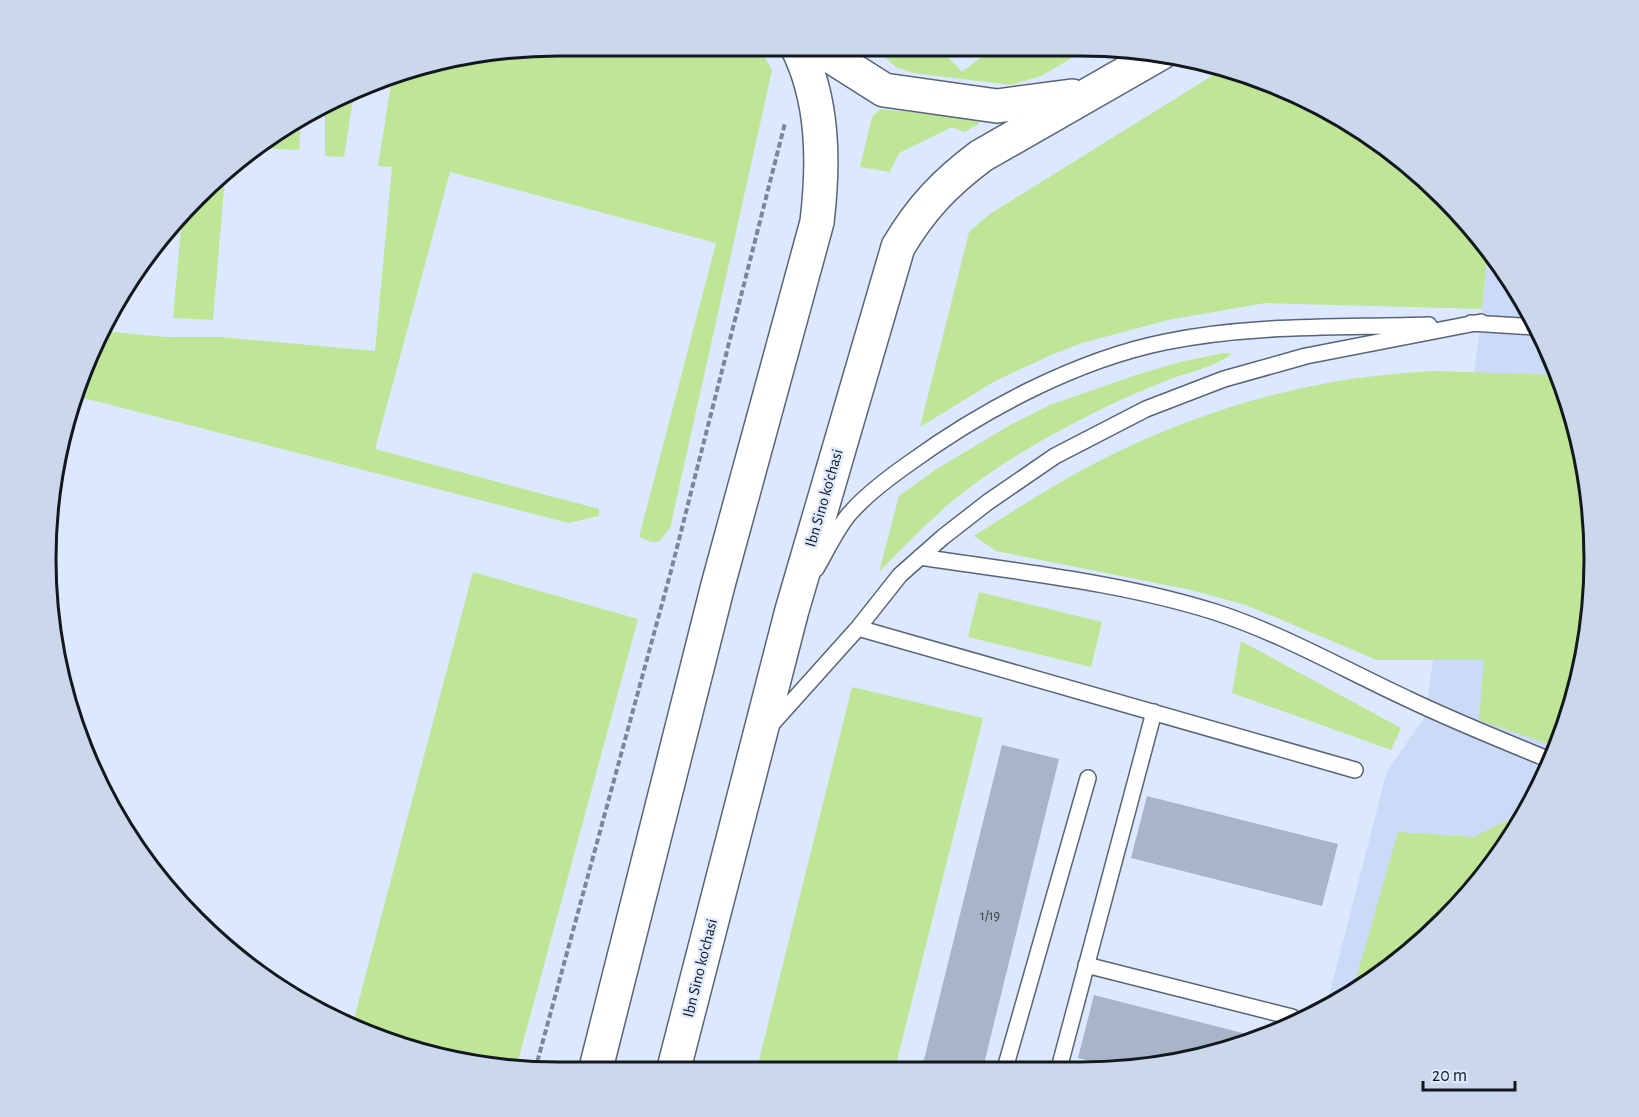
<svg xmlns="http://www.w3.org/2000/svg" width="1639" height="1117" font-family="'Alegreya Sans',sans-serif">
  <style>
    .built { fill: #cbdbf7 }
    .green { fill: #bfe697 }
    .building { fill: #a8b4c8 }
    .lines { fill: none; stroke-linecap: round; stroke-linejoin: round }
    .lane-casing { stroke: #596577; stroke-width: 18 }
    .secondary-casing { stroke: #596577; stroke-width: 36 }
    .path { stroke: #7d8695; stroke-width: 4; stroke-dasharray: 6 3; stroke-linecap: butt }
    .lane { stroke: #fff; stroke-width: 15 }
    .secondary { stroke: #fff; stroke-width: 33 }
    .labels { text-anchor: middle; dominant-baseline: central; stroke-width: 4.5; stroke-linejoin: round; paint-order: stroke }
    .number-label { font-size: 14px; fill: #383e48 }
    .street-label { font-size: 16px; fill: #13171e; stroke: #dbe8fd }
    .rim { fill: none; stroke: #13171e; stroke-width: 3 }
  </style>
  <rect width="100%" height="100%" fill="#dbe8fd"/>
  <!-- built -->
  <path class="built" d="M1488,249l19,24 48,89 29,96 10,100 -10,100 -29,97 -47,89 -64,77 -78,64 -40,22 61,-236 38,-54 56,-395z"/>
  <!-- green -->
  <path class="green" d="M559,45h139l63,6 11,19 -102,458 -11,14h-8l-12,-5 77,-294 -266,-71 -75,277 224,60v7l-30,7 -493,-127 8,-34 18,-31 64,6h54l155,14 17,-184 -14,-1 15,-94z
    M871,45h66l25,27 32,-25 49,1v-3l50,1 -52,30 -30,9 -98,-12 -17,-6z
    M1223,69l85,29 135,97 45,54 -6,60 -217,-6 -97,17 -86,23 -31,12 -56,26 -75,46 49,-195 21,-18z
    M354,92l-10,65 -19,-1v-50z
    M880,109l99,10v5l-15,8 -12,-5 -53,26 -9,19 -30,-5 12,-50z
    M301,118l-2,32 -43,-2 17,-16z
    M225,177l-12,143 -40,-2 9,-101z
    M1224,353l8,1c-18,13 -39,17 -59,24 -18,7 -37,15 -55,23 -58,28 -117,60 -167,101 -25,22 -49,46 -72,70l20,-76 36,-26 75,-45 40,-20 86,-30 44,-13z
    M1434,371l125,4 25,83 10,100 -10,100 -27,89 -78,-27 5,-60h-107l-131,-55 -55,-15 -195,-39 -22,-15c41,-26 82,-53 125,-75 104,-53 218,-85 335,-90z
    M473,572l165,47 -122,449 -57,-6 -107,-36z
    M979,592l123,30 -11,45 -123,-30z
    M1241,641l160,87 -10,22 -159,-57z
    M852,687l131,31 -89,354h-138z
    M1525,812l-17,31 -64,78 -78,64 -14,8 46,-161 75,5z"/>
  <!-- building -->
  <path class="building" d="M1002,745l57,14 -77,313h-61z
    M1147,796l191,48 -16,62 -191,-48z
    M1094,995l168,43 -81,24 -63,6 -40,-10z"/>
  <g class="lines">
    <!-- lane casing -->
    <g class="lane-casing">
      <path id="lane" d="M1471,323l65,4
        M920,557c98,15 200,25 295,55 68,22 130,58 195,88 46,22 94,41 142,61
        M816,569c10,-17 23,-45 36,-58 17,-19 39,-35 59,-49 73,-53 166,-102 254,-120 86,-18 177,-14 264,-17
        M858,628l497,142
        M771,725l87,-97 42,-53 43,-38 45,-35 67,-46 91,-47 78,-30 82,-23 175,-34
        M1086,965l206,52
        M1004,1072l84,-294
        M1058,1072l96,-360"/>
    </g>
    <!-- secondary casing -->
    <g class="secondary-casing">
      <path id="secondary" d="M813,45l71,45 113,16 75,-10
        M595,1072l123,-487 99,-363c7,-59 7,-123 -21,-177
        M673,1072l119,-462 106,-363c23,-39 47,-64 83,-91l180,-103"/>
    </g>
    <!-- path -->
    <path class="path" d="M535,1070l136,-499 114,-448"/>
    <!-- lane -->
    <use href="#lane" class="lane"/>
    <!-- secondary -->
    <use href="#secondary" class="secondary"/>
  </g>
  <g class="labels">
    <!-- number labels -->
    <g class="number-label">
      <text x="990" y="916">1/19</text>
    </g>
    <!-- street labels -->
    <g class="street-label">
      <text transform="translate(824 498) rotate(-74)">Ibn Sino ko'chasi</text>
      <text transform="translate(700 968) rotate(-76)">Ibn Sino ko'chasi</text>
    </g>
  </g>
  <!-- crop -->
  <path d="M0 0H1639V1117H0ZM559 56H1081A503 503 0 0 1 1584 559V559A503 503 0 0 1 1081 1062H559A503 503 0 0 1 56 559V559A503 503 0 0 1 559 56Z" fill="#cbd7eb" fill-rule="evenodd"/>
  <path class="rim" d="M559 56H1081A503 503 0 0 1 1584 559V559A503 503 0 0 1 1081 1062H559A503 503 0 0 1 56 559V559A503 503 0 0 1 559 56Z"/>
  <!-- scale -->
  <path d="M1423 1081v9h92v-9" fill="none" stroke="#13171e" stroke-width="3"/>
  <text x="1432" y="1081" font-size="18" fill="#13171e" stroke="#dbe8fd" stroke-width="4.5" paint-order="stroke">20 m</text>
</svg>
